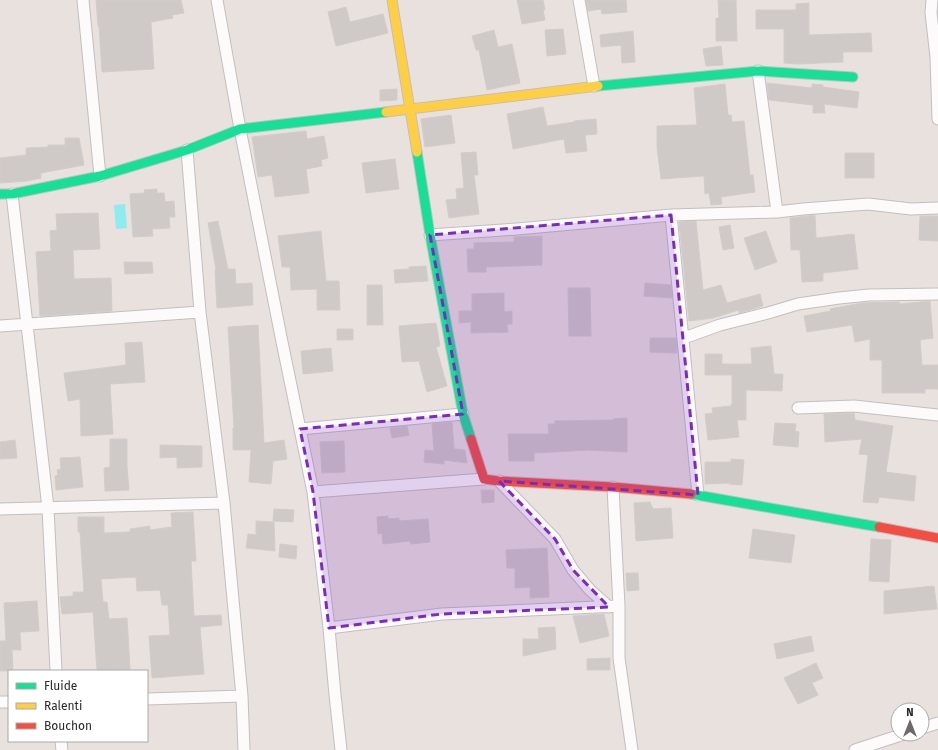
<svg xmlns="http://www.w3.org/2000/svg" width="938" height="750" font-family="'Fira Sans',sans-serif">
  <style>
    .water { fill: #8cecf0 }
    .building { fill: #cfcac7; stroke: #d3cdca }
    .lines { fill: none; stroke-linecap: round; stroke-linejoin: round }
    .street-casing { stroke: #c1bfc0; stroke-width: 13 }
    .fast-casing { stroke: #c1bfc0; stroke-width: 11 }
    .slow-casing { stroke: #c1bfc0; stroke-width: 11 }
    .jam-casing { stroke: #c1bfc0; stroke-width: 11 }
    .street { stroke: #fcfafa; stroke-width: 11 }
    .fast { stroke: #16e098; stroke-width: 9 }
    .slow { stroke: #ffcf43; stroke-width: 9 }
    .jam { stroke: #f24e42; stroke-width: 9 }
    .marked { fill: #7b2cbf; fill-opacity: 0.2; stroke: #7b2cbf; stroke-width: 3; stroke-dasharray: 8 5; stroke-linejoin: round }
  </style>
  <rect width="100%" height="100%" fill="#e9e1de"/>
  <!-- water -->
  <path class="water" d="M125,204l2,24 -11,1 -2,-24z"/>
  <!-- building -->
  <path class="building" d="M96,0h85l3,13 -12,2 1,3 -22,4 3,47 -52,3 -3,-46h-1z
    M517,0h26l2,10h-2l2,10 -23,4z
    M586,0h40l1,12 -25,2 -1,-5 -13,2z
    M718,0h18l1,41h-21v-23h3z
    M809,3v32l62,-2 1,19h-29v10l-44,2 -15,-1v-34h-28v-19h40v-6z
    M346,7l4,15 33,-8 5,19 -52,13 -8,-34z
    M563,29l3,25 -19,2 -2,-26z
    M494,30l4,17 14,-3 8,39 -33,7 -8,-40h-3l-4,-14z
    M633,31l2,31 -13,1 -1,-18 -20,2 -1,-12z
    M721,46l2,19 -17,1 -3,-17z
    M767,83l45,5v-4l11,1v2l36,5 -2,16 -33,-4 1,9h-12v-8l-44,-5z
    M725,84l3,31h3l1,7 12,-1 6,54h3l2,17 -34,5 1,7 -11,1 -2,-12 -4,1 -1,-18 -43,3 -4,-32v-21l40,-1 -3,-37z
    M397,89v11l-17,1v-11z
    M543,107l4,19 27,-4v-1l22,-2 1,15 -12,1 2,16 -21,2 -2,-14 -51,10 -6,-35z
    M451,115l4,28 -30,4 -4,-28z
    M306,131l1,8 17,-3 4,22 -7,2 1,6 -16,3 3,24 -34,4 -3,-22 -14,2 -6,-40z
    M65,138h14l5,27 -43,8v5l-14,3 -27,2v-25l26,-3v-7l22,-1v-2h17z
    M476,152l2,23h-4l5,39 -30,4 -3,-18 11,-1 -1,-10 8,-1 -3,-35z
    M845,153h29v25h-29z
    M395,159l4,30 -33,4 -4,-30z
    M157,189v4h7l1,9 9,-1 1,16h-6l1,11 -18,1 1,7 -20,1 -3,-43 15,-1 -1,-3z
    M98,213l2,36 -27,1 1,29 37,-1 1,33 -72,5 -4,-64 15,-1 -1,-20 7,-1 -1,-16z
    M815,215l1,23 38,-4 4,35 -35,4v8l-21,1 -2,-32h-9l-1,-32z
    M920,216h18v25l-19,-1z
    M218,221l10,48h7l1,15 16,-1 1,22 -36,3 -2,-38h1l-8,-47z
    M696,221l7,69 18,-5 6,18 33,-9 3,12 -24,7v-3l-26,8 -24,3 -10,-99z
    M730,225l4,23 -11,2 -4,-23z
    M321,231l5,50h13l1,29h-23v-21l-26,1 -1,-23h-8l-4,-31z
    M766,231l11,31 -22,8 -11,-32z
    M542,236v29l-56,2v5h-18l-1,-23h7v-6l40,-1v-5z
    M124,262h28l1,11 -28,1z
    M426,266l2,15 -33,2 -1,-13 15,-1v-2z
    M645,283l26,2 1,13 -28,-2z
    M367,285h15l1,40h-16z
    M568,288h22l1,48h-22z
    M504,293v19l8,-1v13h-5l1,8 -37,1v-11l-12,1v-12h13v-17z
    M930,301l3,37 -13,2 2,25h16v24h-13v4h-43v-33h-12v-21l-15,3 -3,-17 -45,7 -3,-16 27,-5 -1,-2 32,-6 37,-1 1,2z
    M436,323l4,23 -4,1 11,39 -20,6 -8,-31 -17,1 -3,-36z
    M258,325l6,118 20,-3 3,19 -14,2 -2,23 -22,-2 2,-32h-18v-22h1l-6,-101z
    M337,329h16v11h-16z
    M650,338h26l1,15 -27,-1z
    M142,342l3,40 -35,2 3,50 -32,2 -1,-37 -12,2 -4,-28 62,-8 -1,-22z
    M771,346l3,28h9l-1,17 -36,-1v30h-9l2,17 -31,3 -3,-26 8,-1 -1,-5 19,-2v-2h1v-29h-27v-21h17v10h30l-1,-16z
    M331,348l2,23 -30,3 -2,-23z
    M854,413l1,7 38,6 -7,46 30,4 -2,25 -35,-4 -1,6 -15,-1 5,-47 -9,-1 3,-15 -37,3 -1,-28z
    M627,418v34l-39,-2 -54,3v8h-25l-1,-27h41l-1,-10h7v-3l58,-1v-1z
    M452,422l2,27 11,1 2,13 -23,-3v4l-20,-2 1,-12 9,1 -2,-27z
    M775,423l21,1 -1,7 4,1 -1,15 -25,-2z
    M407,426l2,9 -17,3 -2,-10z
    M110,439h17v27l2,24 -24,1 -1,-23 6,-1z
    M15,440l2,18 -17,1v-17z
    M344,441l1,31 -23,1 -2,-31z
    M160,445l42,1v21l-25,1v-11l-17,1z
    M80,457l3,30 -27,3 -1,-14 3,-1 -1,-5 4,-1 -1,-11z
    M731,459l13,1 -2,25 -13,-1 1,-1 -25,1v-22h26z
    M481,490h13v12l-12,1z
    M650,502l3,7 18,-1 2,30 -37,3 -2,-38z
    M274,509l20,1 -1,12 -20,-1z
    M193,512l3,49h-5l3,55 27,-1 1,10 -22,2 4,47 -52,4 -3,-42 21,-1 -2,-30h-6l-2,-15 -23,1 -1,-14 -35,2 2,23h4l2,17 18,-1 3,51 -33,2 -4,-59 -31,2 -2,-17 13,-1v-4h11l-4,-60h-2v-15h26v16l26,-1v-3l20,-3v4l22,-3 -1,-14z
    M388,516v3l11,-1v3l29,-2 2,23 -19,2 -1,-3 -27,3 -1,-11 -4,1 -1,-17z
    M256,521l18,1 1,29 -29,-3 2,-14 8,1z
    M753,529l42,6 -4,28 -42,-5z
    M871,539l20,1 -2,42 -20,-1z
    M280,544l17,2 -1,13 -17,-2z
    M547,548l2,49 -19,1v-11l-15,1v-20h-8l-1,-18z
    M626,573h12l1,17 -12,1z
    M934,586l3,23 -53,5v-23z
    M37,601l2,30 -19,1 1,18h-9l1,21h-13v-30h6l-2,-38z
    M604,614l5,22 -29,7 -7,-27z
    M555,627l1,22 -33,7v-17h16l-1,-11z
    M811,636l3,15 -37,8 -3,-15z
    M610,658v12h-23v-11z
    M816,663l7,15 -11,5 6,12 -20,9 -14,-26z"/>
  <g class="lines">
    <!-- street casing -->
    <g class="street-casing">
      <path id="street" d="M83,0l17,176
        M217,0l23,129 41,208 32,155 16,136 6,67 6,55
        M579,0l15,86
        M932,0l-1,13 5,44 2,62
        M758,71l19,141
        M187,150l13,162 24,191 18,193 2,54
        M12,194l36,314 8,163
        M671,215l27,280
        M430,235l87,-6 154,-14 106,-3 26,-3 65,-5 43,5 27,-1
        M0,326l200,-14
        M684,338l36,-13 48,-12 30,-9 41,-6 30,-3 69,-1
        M798,408l56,-2 84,9
        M300,429l163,-15
        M499,481l56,58 18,31 17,20 19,17
        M613,487l6,119v52l13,92
        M313,492l171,-13
        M0,509l224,-6
        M329,628l113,-14 177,-8
        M147,699l95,-3
        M0,702h9
        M922,728l16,-5
        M61,741l1,9
        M855,750l49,-16"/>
    </g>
    <!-- fast casing -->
    <g class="fast-casing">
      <path id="fast" d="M598,86l160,-15 95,6
        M417,152l13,83 33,179 8,25
        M0,194h12l88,-18 87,-26 53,-21 146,-17
        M691,494l188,33"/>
    </g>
    <!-- slow casing -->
    <g class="slow-casing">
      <path id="slow" d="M392,0l25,152
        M386,112l212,-26"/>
    </g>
    <!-- jam casing -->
    <g class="jam-casing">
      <path id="jam" d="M471,439l13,40 15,2 114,6 78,7
        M879,527l59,11"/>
    </g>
    <!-- street -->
    <use href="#street" class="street"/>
    <!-- fast -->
    <use href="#fast" class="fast"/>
    <!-- slow -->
    <use href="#slow" class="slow"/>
    <!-- jam -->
    <use href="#jam" class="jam"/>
  </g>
  <!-- marked area -->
  <path class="marked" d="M671,215l27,280 -199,-14 56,58 18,31 36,37 -167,7 -113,14 -16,-136 -13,-63 163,-15 -33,-179z"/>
  <!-- legend -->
  <rect x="8" y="670" width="140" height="72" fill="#ffffff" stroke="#a9a9a9"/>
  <rect x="16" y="683" width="20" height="6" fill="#16e098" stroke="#a9a9a9"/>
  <text x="44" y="690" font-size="12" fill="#292929">Fluide</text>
  <rect x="16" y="703" width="20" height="6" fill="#ffcf43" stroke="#a9a9a9"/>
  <text x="44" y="710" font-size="12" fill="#292929">Ralenti</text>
  <rect x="16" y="723" width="20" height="6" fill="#f24e42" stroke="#a9a9a9"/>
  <text x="44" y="730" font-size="12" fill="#292929">Bouchon</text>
  <!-- north arrow -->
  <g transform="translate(910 722)"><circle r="19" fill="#ffffff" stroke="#a9a9a9"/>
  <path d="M0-3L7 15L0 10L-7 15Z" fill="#6c6968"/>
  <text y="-6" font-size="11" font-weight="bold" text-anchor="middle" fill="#292929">N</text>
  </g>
</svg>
